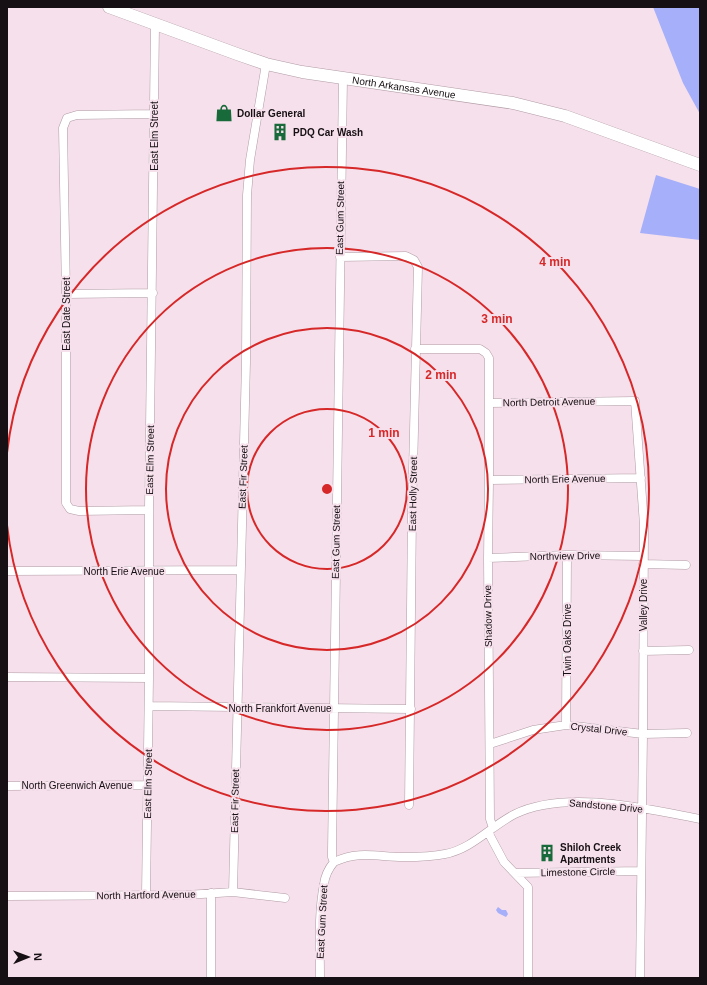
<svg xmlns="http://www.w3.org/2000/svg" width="707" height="985" font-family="Arial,sans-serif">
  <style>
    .water { fill: #a6aff9 }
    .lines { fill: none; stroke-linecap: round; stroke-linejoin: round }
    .street-casing { stroke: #b09ba5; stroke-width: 9 }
    .primary-casing { stroke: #b09ba5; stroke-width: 13 }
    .street { stroke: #fff; stroke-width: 8 }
    .primary { stroke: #fff; stroke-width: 12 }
    .ring { fill: none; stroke: #d62828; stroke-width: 2 }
    .labels { text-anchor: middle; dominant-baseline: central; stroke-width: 4; stroke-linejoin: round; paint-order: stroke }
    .street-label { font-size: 10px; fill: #160f13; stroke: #f6e0eb }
    .poi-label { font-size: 10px; font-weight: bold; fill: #160f13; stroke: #f6e0eb; text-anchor: start }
    .centre { fill: #d62828; stroke: #f6e0eb; stroke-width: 2 }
    .ring-label { font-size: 12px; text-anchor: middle; font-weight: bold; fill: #d62828; stroke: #f6e0eb; stroke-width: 4; stroke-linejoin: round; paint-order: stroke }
  </style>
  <rect width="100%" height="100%" fill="#f6e0eb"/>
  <!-- water -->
  <path class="water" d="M653,7h47v107l-17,-31z
    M656,175l44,14v51l-60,-7z
    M498,907l4,3h4l2,4 -2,3 -8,-4 -2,-3z"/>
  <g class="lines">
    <!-- street casing -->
    <g class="street-casing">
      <path id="street" d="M340,257l66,-1 8,4 4,7 -6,245 -3,293
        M66,294l87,-1
        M415,349h65l6,4 3,5v122l-1,78 2,261 3,9
        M490,403l145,-2 9,124 -1,209 -3,244
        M489,480l152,-2
        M149,510l-70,1 -9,-2 -4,-6v-209l-3,-166 4,-10 10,-3 77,-1
        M488,558l79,-3 76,1
        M643,564l43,1
        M7,571l233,-1
        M643,651l46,-1
        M7,677l142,1
        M149,706l262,3
        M566,725l1,-170
        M490,744l43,-14 33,-5 77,9 44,-1
        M7,786l141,-1
        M488,832l16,30 24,25v91
        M334,862c25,-12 44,-5 69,-5 13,0 28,0 42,-3 27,-5 46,-28 70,-40 51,-25 132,-5 185,5
        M515,873l126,-2
        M233,892l13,-530 1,-167 3,-35 16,-96
        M211,893v85
        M146,895l3,-217v-168l6,-485
        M7,896l179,-1 47,-3 52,6
        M320,978c0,-31 -2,-64 4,-94 1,-8 5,-16 10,-22l-2,-5v-6l11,-773"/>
    </g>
    <!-- primary casing -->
    <g class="primary-casing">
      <g id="primary">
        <path id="s1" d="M109,7l128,47 29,10 36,8 41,6 170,25 52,13 135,49"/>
      </g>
    </g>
    <!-- street -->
    <use href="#street" class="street"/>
    <!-- primary -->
    <use href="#primary" class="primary"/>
  </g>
  <!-- distance rings -->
  <g class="ring">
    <circle cx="327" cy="489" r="80"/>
    <circle cx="327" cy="489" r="161"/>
    <circle cx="327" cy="489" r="241"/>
    <path d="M7 453A322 322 0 1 1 7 525"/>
  </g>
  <!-- icons -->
  <defs>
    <g id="shop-bare" transform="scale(1.38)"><path d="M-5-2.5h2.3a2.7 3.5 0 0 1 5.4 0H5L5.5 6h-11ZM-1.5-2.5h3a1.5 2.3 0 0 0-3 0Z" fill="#196a3a" stroke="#f6e0eb" stroke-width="2.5" paint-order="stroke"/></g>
    <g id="building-bare" transform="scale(1.38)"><path d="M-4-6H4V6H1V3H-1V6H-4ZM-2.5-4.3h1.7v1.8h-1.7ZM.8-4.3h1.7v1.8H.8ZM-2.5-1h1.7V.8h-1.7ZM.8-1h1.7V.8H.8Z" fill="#196a3a" stroke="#f6e0eb" stroke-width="2.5" paint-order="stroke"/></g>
  </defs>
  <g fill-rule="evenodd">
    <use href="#shop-bare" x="224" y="113"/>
    <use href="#building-bare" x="280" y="132"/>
    <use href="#building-bare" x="547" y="853"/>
  </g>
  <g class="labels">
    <!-- street labels -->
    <g class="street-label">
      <text stroke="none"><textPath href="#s1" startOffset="307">North Arkansas Avenue</textPath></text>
      <text transform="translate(154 136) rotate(-90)">East Elm Street</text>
      <text transform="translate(340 218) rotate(-89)">East Gum Street</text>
      <text transform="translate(66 314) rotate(-90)">East Date Street</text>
      <text transform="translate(549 402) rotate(-1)">North Detroit Avenue</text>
      <text transform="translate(150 460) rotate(-89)">East Elm Street</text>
      <text transform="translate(243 477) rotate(-88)">East Fir Street</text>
      <text transform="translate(565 479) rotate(-1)">North Erie Avenue</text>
      <text transform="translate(413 494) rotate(-89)">East Holly Street</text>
      <text transform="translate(336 542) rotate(-89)">East Gum Street</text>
      <text transform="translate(565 556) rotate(-1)">Northview Drive</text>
      <text x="124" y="571">North Erie Avenue</text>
      <text transform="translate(643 605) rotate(-90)">Valley Drive</text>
      <text transform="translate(488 616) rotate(-91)">Shadow Drive</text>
      <text transform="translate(567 640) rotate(-90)">Twin Oaks Drive</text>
      <text x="280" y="708">North Frankfort Avenue</text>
      <text transform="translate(599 729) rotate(6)">Crystal Drive</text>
      <text transform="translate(148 784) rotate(-89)">East Elm Street</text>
      <text x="77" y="785">North Greenwich Avenue</text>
      <text transform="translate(235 801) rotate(-89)">East Fir Street</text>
      <text transform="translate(606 806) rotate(5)">Sandstone Drive</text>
      <text transform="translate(578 872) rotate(-1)">Limestone Circle</text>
      <text transform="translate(146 895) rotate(-1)">North Hartford Avenue</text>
      <text transform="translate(322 922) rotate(-87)">East Gum Street</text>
    </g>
    <!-- poi labels -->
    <g class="poi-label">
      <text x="237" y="113">Dollar General</text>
      <text x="293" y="132">PDQ Car Wash</text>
      <text x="560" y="847">Shiloh Creek<tspan x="560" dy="12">Apartments</tspan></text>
    </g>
  </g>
  <circle cx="327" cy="489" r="6" class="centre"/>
  <g class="ring-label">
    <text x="555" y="266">4 min</text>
    <text x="497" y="323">3 min</text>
    <text x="441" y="379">2 min</text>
    <text x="384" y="437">1 min</text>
  </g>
  <!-- border -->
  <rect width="707" height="985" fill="none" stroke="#160f13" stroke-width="16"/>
  <!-- north arrow -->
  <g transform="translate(28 957) rotate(89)" stroke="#f6e0eb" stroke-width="3" paint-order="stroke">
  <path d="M0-3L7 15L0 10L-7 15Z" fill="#160f13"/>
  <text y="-6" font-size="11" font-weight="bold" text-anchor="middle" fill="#160f13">N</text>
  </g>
</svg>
